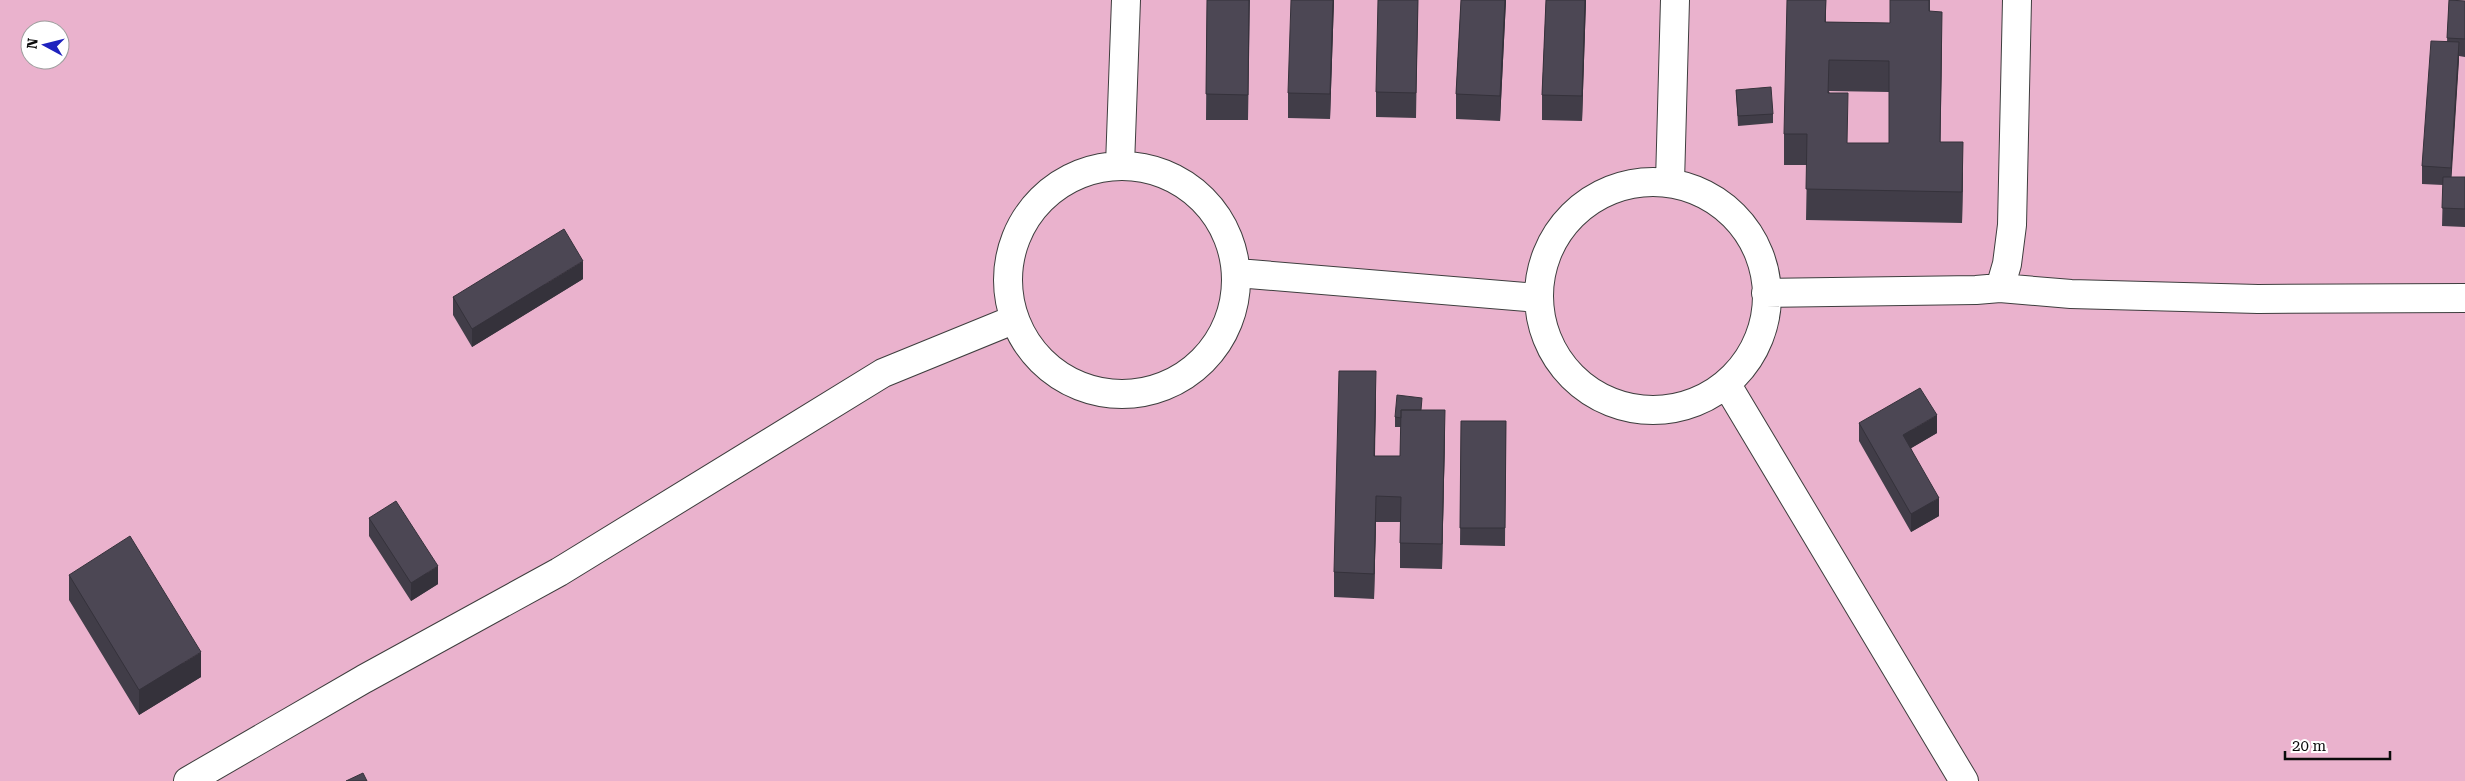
<svg xmlns="http://www.w3.org/2000/svg" width="2465" height="781" font-family="'Roboto Serif',serif">
  <style>
    .green { fill: #eab2cd; fill-rule: evenodd }
    .lines { fill: none; stroke-linecap: round; stroke-linejoin: round }
    .street-casing { stroke: #3e3e3e; stroke-width: 30 }
    .street { stroke: #fff; stroke-width: 28 }
    .wall { fill: #413d48; fill-rule: evenodd }
    .shaded-wall { fill: #35323b }
    .building { fill: #4c4754; stroke: #35323b; fill-rule: evenodd }
  </style>
  <rect width="100%" height="100%" fill="#fbe8ff"/>
  <!-- green -->
  <path class="green" d="M0,0h2465v781h-2465zM30,30h30v30h-30z"/>
  <g class="lines">
    <!-- street casing -->
    <g class="street-casing">
      <path id="street" d="M1120,165l6,-165
        M1008 280a114 114 0 1 1 228 0a114 114 0 1 1-228 0Z
        M1539 296a114 114 0 1 1 228 0a114 114 0 1 1-228 0Z
        M1670,182l5,-182
        M1237,273l301,25
        M2000,288l71,6 187,5 207,-1
        M1766,293l210,-3 24,-2 7,-24 5,-39 5,-225
        M1727,385l237,396
        M188,781l176,-102 195,-107 324,-199 130,-53"/>
    </g>
    <!-- street -->
    <use href="#street" class="street"/>
  </g>
  <!-- wall -->
  <path class="wall" d="M1207,0h43l-2,120h-42z
    M1334,0l-4,119 -42,-1v-25z
    M1418,0l-2,118 -40,-1v-25z
    M1461,0h45l-6,121 -44,-2v-25z
    M1546,0h40l-4,121 -40,-1v-25z
    M1826,0v22l64,1v-23h40v11l12,31 -2,100 23,31 -1,50 -156,-3 1,-55h-23v-31zM1829,91l60,1v51h-42z
    M2449,0l16,1v56l-6,-1 -8,121h14v50l-23,-1 1,-41 -21,-1v-18l25,-124z
    M1736,90l37,24v9l-35,3z
    M583,279l-111,68 -19,-32v-18z
    M1376,396l-1,60h25l1,-29h-6v-10l27,-7 23,25 -3,134 -42,-1v-46h-24l-2,77 -40,-2v-25z
    M1461,421h45l-1,125 -45,-1z
    M1859,423l78,10 -26,15 28,68 -28,16 -52,-91z
    M369,518l69,66 -27,17 -42,-65z
    M69,575l132,102 -62,38 -70,-115z"/>
  <!-- shaded-wall -->
  <path class="shaded-wall" d="M1333,0h1l-4,119v-25z
    M1505,0h1l-6,121v-25z
    M1585,0h1l-4,121v-25z
    M1942,12v30l-2,130v-30z
    M2459,42v18l-8,126v-18z
    M1963,142v31l-1,50v-31z
    M583,261v18l-111,68v-18z
    M1376,371v25l-2,85v-25z
    M1445,410v25l-3,134v-25z
    M1937,415v18l-34,20v-18z
    M1376,496v26l-2,77v-25z
    M1939,498v18l-28,16v-18z
    M438,566v18l-27,17v-18z
    M201,652v25l-62,38v-25z"/>
  <!-- building -->
  <path class="building" d="M1207,0h42l-1,95 -42,-1z
    M1291,0h42l-3,94 -42,-1z
    M1378,0h40l-2,93 -40,-1z
    M1461,0h44l-5,96 -44,-2z
    M1546,0h39l-3,96 -40,-1z
    M1787,0h39l-1,22 65,1v-23h39v11l13,1 -2,130h23l-1,50 -156,-3 1,-55h-23zM1829,60l60,1v82h-42l1,-50h-20z
    M2449,0l16,1v38l-18,-1z
    M2431,41l28,1 -8,126 -29,-2z
    M1771,87l2,27 -35,2 -2,-26z
    M2443,177h22v32l-23,-1z
    M564,229l19,32 -111,68 -19,-32z
    M1339,371h37l-2,85h26l1,-46h44l-3,134 -42,-1 1,-46 -25,-1 -2,78 -40,-2z
    M1920,388l17,27 -34,20 36,63 -28,16 -52,-91z
    M1397,395l25,3 -1,12h-20v8l-6,-1z
    M1461,421h45l-1,107h-45z
    M396,501l42,65 -27,17 -42,-65z
    M130,536l71,116 -62,38 -70,-115z
    M363,773l4,8h-21z"/>
  <!-- north arrow -->
  <g transform="translate(45 45) rotate(277)"><circle r="24" fill="#ffffff" stroke="#9d9d9d"/>
  <path d="M0-4L9 19L0 12L-9 19Z" fill="#1f22be"/>
  <text y="-8" font-size="14" font-weight="bold" text-anchor="middle" fill="#0b0b0b">N</text>
  </g>
  <!-- scale -->
  <path d="M2285 751v8h105v-8" fill="none" stroke="#0b0b0b" stroke-width="2.5"/>
  <text x="2292" y="751" font-size="15" fill="#0b0b0b" stroke="#ffffff" stroke-width="4" paint-order="stroke">20 m</text>
</svg>
